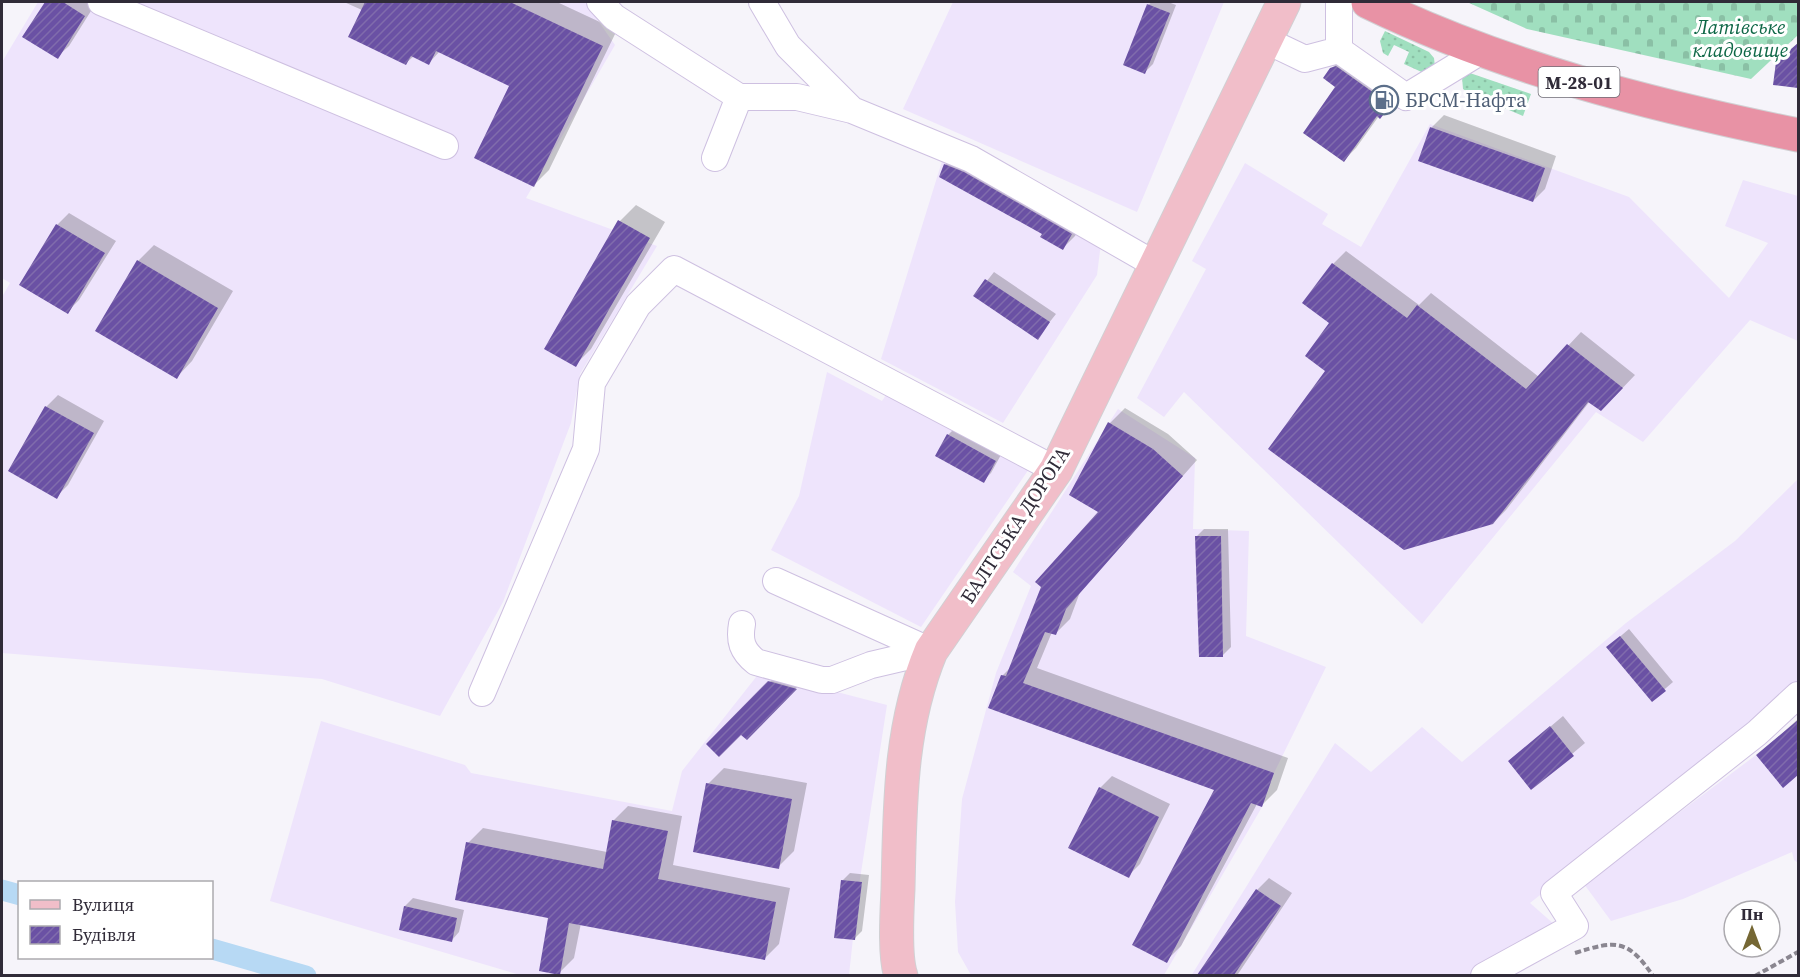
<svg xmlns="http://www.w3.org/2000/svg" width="1800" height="977" font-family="'Source Serif 4',serif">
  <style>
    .built { fill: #eee4fc }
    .grass { fill: url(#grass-dots) }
    .cemetery { fill: url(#cemetery-stones) }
    .shadow { fill: #0003 }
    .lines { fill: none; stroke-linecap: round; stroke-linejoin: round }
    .canal { stroke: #b7d9f4; stroke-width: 21 }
    .building { fill: url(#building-hatch) }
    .minor-casing { stroke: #cec0e1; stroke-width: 28 }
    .major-casing { stroke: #d1d0d3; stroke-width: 35 }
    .highway-casing { stroke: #d1d0d3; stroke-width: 35 }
    .path { stroke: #8a8690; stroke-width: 4; stroke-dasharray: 6 3; stroke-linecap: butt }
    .minor { stroke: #fff; stroke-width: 26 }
    .major { stroke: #f1bec9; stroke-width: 33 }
    .highway { stroke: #e892a5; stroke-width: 33 }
    .labels { text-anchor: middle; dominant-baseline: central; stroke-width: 6; stroke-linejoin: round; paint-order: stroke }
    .shield { fill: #fff; stroke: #6e6b74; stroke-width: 1.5 }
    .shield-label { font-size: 18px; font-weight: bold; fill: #302b38 }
    .park-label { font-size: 20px; font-style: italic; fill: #0d6746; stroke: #fff }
    .service-label { font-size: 20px; fill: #4e5e75; stroke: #fff; text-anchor: start }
    .street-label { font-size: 20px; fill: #302b38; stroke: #fff }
  </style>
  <defs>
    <pattern id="grass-dots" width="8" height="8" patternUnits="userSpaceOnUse" patternTransform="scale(1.5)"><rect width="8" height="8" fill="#a0dfbf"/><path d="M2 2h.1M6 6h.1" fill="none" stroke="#8ac0a5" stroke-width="1.8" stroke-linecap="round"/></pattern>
    <pattern id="cemetery-stones" width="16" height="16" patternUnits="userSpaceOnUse" patternTransform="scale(1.5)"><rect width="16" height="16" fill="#a0dfbf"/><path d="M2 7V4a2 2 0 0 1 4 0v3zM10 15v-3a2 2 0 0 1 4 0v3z" fill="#8ac0a5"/></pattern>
    <pattern id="building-hatch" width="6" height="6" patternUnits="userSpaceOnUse" patternTransform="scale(1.5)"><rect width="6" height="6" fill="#6a51a4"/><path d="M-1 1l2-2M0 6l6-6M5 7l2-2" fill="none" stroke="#806cac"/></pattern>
  </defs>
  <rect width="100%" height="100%" fill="#f6f4fa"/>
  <!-- built -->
  <path class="built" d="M38,2h547l30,43 -89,153 131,48 -77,128 -9,49 -68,179 -63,114 -118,-37 -320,-26v-356l8,-14 -8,-5v-216z
    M953,2h271l-87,210 -234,-103z
    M1430,124l199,73 100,101 39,-55 -43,-17 18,-46 55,16v145l-48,-21 -107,122 -47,-30 -174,212 -238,-232 -20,25 -27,-19 69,-129 -14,-8 53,-98 83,51 -6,10 39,23z
    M943,158l158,85 -4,32 -94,148 -122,-64z
    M827,372l55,29 6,-9 141,77 -108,158 -150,-77 28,-54z
    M1118,409l77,49 -2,71 56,2 -3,105 80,31 -52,106 -12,34 -98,168h-193l-13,-23 -3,-50 7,-103 34,-126 35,-87 -18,-14z
    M1798,479v209l-46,40 -222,175 25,22 -87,50 -277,1 144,-233 36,29 51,-45 40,35 164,-139 109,-82z
    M760,672l127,33 -29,187 -9,83h-329l-250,-74 51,-180 144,44 6,8 201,38 10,-40z
    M1798,720v143l-4,-3 -2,-8 -109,47 -72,22 -27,-37 172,-129z"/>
  <!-- grass -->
  <path class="grass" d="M1385,31l44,21 5,6 1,9 -9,7 -22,-10 5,-12 -15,-7 -6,11 -5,-3 -3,-12z
    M1467,72l64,22 -8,22 -54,-23 -6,-4 -1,-12z"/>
  <!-- cemetery -->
  <path class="cemetery" d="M1467,2h331v33l-47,44 -224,-50z"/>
  <!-- shadow -->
  <path class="shadow" d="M46,2h47l3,1 -27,43 -12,11 -33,-21z
    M344,2h213l60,28 -68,140 -15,15 -23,-100 -71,-34 -11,12 -15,-7 -8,7 -44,-53z
    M1152,2h16l8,3 -23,59 -8,8 3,-67z
    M1798,43v44l-23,-3 15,-33z
    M1344,56l57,36 -9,13 -13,11 -23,32 -12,12 -6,-74 -7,-17z
    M1444,115l112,41 -11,33 -12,12 -113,-41 12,-33z
    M957,153l126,69 -8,14 -12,12 -118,-83z
    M636,205l29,17 -74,127 -16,16 45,-144z
    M69,213l47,28 -37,59 -12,12 -46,-27 36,-60z
    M154,245l79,46 -41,70 -15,16 -39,-116z
    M1346,251l73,54 12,-12 108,84 42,-45 54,43 -21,22 -24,4 -84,109 -13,13 -165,-152 4,-49 -28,-20 29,-38z
    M994,272l62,42 -19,24 -62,-42z
    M58,395l46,26 -36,64 -12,12 -10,-90z
    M1125,408l43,26 29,26 -117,132 -10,27 -15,15 -3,-2 -15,36 251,90 -11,32 -15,15 -5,-1 -76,142 -15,15 50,-172 -214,-113 9,-9 89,-156 10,-88z
    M956,427l46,26 -11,20 -8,8 -35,-46z
    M1204,529h24l3,118 -8,8 -27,-118z
    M1629,629l44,53 -21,18 -36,-60z
    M781,671l25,7 -48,49 -50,17z
    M1563,716l22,27 -53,45 -22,-27z
    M1798,719v54l-15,13 -25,-31z
    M724,768l83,15 -13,68 -16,16 -70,-83z
    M1112,776l58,28 -30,60 -12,12 -28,-88z
    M628,806l54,10 -9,49 117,23 -11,56 -15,15 -183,-36 -7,35 -15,15 -9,-56 -82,-74 15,-15 124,24 6,-31z
    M850,873l19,2 -7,56 -8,8 -12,-58z
    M1269,878l23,15 -54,81 -2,2h-25l-9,-6 55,-80z
    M413,898l51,12 -5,22 -7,8 -52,-12 5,-22z"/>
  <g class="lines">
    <!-- canal -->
    <path class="canal" d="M2,890l18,5
      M212,949l94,27"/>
  </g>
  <!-- building -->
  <path class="building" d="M45,2h18l22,14 -27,43 -36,-22z
    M365,2h145l93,44 -69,141 -60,-29 35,-72 -73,-35 -7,14 -18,-9 -5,9 -58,-28z
    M1147,4l23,9 -25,61 -22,-9z
    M1798,43v45l-25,-3 3,-23z
    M1336,66l55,39 -11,14 -3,-3 -33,46 -41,-29 32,-46 -12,-9 7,-10z
    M1430,127l115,41 -12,34 -115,-41z
    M944,164l20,8 108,62 -9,16 -23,-13 2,-3 -103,-57z
    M618,220l32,18 -74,129 -32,-18z
    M56,224l49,29 -37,61 -49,-29z
    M137,260l81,48 -41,71 -82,-48z
    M1332,263l75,55 10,-13 109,84 41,-45 56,44 -22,23 -13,-9 -95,122 -89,26 -136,-101 57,-78 -20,-15 24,-33 -27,-20z
    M985,279l65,43 -12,18 -65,-44z
    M45,406l49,27 -37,66 -49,-28z
    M1108,422l45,27 30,27 -117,133 -10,26 -11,-3 -22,51 251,90 -12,34 -11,-4 -84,160 -35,-18 82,-155 -226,-82 13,-33 5,1 35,-89 -6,-5 63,-70 -29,-17z
    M947,434l49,27 -12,22 -49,-27z
    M1195,536h26l2,121h-24z
    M1620,636l46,55 -14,11 -46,-55z
    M768,681l29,8 -50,51 -6,-5 -22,22 -13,-13z
    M1798,720v55l-15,13 -27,-33z
    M1550,726l24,30 -43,34 -23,-29z
    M706,783l86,16 -13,70 -86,-17z
    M1099,787l60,30 -30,61 -61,-30z
    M612,820l56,11 -10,48 118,23 -11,58 -196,-37 -9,52 -21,-4 9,-53 -93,-18 11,-58 137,27z
    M841,880l21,2 -7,58 -21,-2z
    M1256,889l25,17 -47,69h-37z
    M404,906l53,12 -5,24 -53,-12z"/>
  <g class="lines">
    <!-- minor casing -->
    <g class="minor-casing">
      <path id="minor" d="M101,2l344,144
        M600,2l14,15 125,80h58l55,13 119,49 185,106
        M762,2l26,44 64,64
        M1339,2v48l67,47 77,-47
        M1265,40l40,19 34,-9
        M715,158l24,-61
        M776,581l155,70
        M742,624c-3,17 0,27 14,38l66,18h10l39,-15 60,-14
        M482,693l104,-244 6,-66 46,-78 36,-36 382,201
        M1484,976l91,-50 -21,-33 203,-160 41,-38"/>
    </g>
    <!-- major casing -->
    <g class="major-casing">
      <path id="major" d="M901,976c-7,-20 -4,-65 -3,-87 2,-81 1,-161 33,-238l125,-181 228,-468"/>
    </g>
    <!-- highway casing -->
    <g class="highway-casing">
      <path id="highway" d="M1368,2c136,66 283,103 430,133"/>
    </g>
    <!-- path -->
    <path class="path" d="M1575,953c41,-13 53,-14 78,23
      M1755,976l43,-24"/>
    <!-- minor -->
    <use href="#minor" class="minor"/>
    <!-- major -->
    <use href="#major" class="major"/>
    <!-- highway -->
    <use href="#highway" class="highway"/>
  </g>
  <!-- icons -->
  <defs>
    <g id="fuel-ring" transform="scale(1.5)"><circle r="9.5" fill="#fff" stroke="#5c6f8a" stroke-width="1.5"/><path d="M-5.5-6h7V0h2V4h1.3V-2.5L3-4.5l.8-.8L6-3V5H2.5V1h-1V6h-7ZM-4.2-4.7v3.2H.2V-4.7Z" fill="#5c6f8a"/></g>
  </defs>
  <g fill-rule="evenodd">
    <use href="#fuel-ring" x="1384" y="100"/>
  </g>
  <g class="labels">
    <!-- shield labels -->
    <rect class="shield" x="1538.5" y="67" width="81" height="30" rx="4.5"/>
    <g class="shield-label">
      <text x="1579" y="82">М-28-01</text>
    </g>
    <!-- park labels -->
    <g class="park-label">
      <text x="1740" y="27">Латівське<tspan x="1740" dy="23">кладовище</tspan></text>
    </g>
    <!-- service labels -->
    <g class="service-label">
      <text x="1405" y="100">БРСМ-Нафта</text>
    </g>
    <!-- street labels -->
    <g class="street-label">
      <text transform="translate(1015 525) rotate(-57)">БАЛТСЬКА ДОРОГА</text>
    </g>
  </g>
  <!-- border -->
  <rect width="1800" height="977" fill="none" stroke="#302b38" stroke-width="6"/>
  <!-- legend -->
  <rect x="18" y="881" width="195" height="78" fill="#ffffff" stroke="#acaaaf" stroke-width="1.5"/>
  <rect x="30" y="900" width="30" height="9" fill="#f1bec9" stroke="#acaaaf" stroke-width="1.5"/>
  <text x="72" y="911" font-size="18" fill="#302b38">Вулиця</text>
  <rect x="30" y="926" width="30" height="18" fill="url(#building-hatch)" stroke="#acaaaf" stroke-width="1.5"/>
  <text x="72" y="941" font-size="18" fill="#302b38">Будівля</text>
  <!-- north arrow -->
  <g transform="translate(1752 929)"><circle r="28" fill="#ffffff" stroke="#acaaaf" stroke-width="1.5"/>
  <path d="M0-4.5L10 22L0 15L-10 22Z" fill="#756734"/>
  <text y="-9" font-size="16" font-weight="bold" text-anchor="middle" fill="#302b38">Пн</text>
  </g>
</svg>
